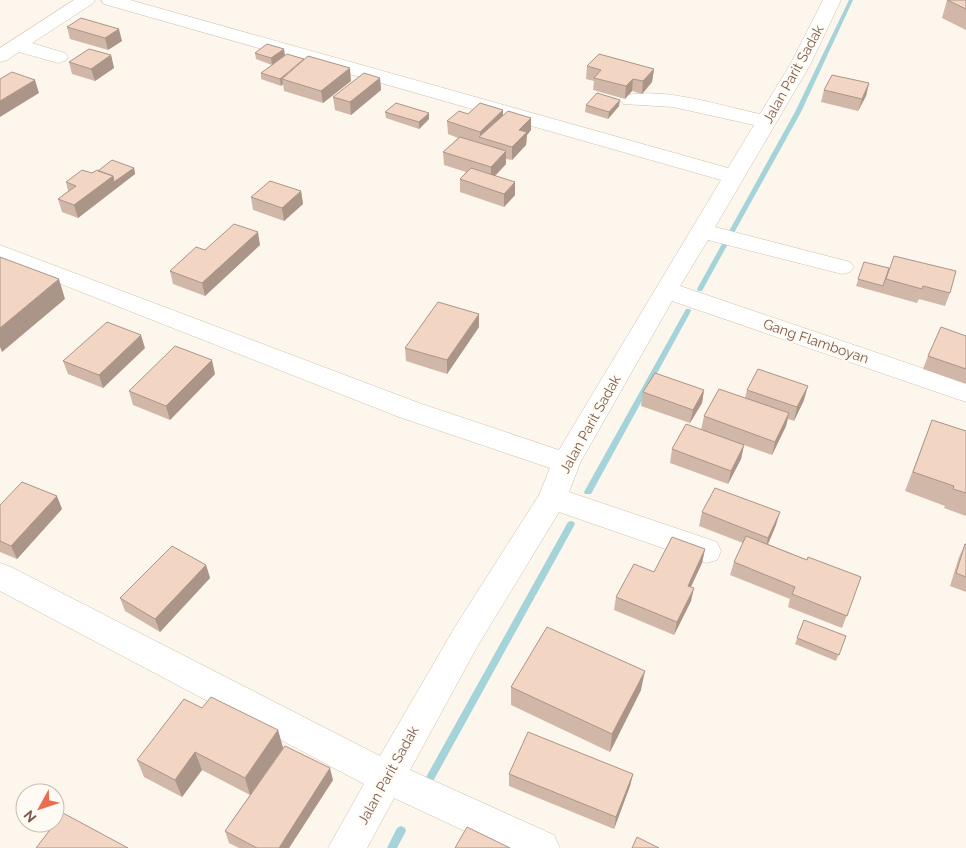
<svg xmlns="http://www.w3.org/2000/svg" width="966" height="848" font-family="Raleway,sans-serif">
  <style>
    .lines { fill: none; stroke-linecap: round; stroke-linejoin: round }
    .stream { fill: #a5d3da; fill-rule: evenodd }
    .minor-casing { stroke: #d1beb0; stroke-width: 1 }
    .minor { fill: #fff; fill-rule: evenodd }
    .wall { fill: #d1b7a8 }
    .shaded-wall { fill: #aa9588 }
    .building { fill: #f3d5c3; stroke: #aa9588 }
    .labels { text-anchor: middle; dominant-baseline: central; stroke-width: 4; stroke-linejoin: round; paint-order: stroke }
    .street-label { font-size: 14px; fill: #7a5c4d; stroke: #fffaf3 }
  </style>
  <rect width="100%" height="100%" fill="#fdf6ec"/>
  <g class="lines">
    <!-- stream -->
    <path class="stream" d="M849,0h4l-52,112 -98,177 -1,2h-4l-1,-2 98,-177z
      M686,309h4l1,2 -100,183h-6l-1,-2z
      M571,521l3,1 1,2 -144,261 -3,2 -3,-2 -2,-3 2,-3 143,-257z
      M401,826l4,2 1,3 -9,17h-10l10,-20z"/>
    <!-- minor casing -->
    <g class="minor-casing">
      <path id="minor" d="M74,0h21l-3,4 -60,39 33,10 3,4 -3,4 -7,2 -39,-11 -12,8 -7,2v-14z
        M101,0h29l598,168 26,-43 -81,-18 -50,-3 -3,-4 3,-4c39,-10 98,10 137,18l30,-49 33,-65h18l-31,65 -95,162 135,35 4,5 -4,5 -8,2 -134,-34 -28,46 286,97v19l-294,-101 -92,162 -11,29 148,50 4,9 -4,9 -11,3 -147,-51 -82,135 -67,123 144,65 6,13h-59l-107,-50 -27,50h-39l36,-64 -364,-193v-28l11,4 369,189 75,-129 84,-132 11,-27 -151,-51 -399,-157v-15l419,158 140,47 162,-270 -617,-176z"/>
    </g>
    <!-- minor -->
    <use href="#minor" class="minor"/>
  </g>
  <!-- wall -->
  <path class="wall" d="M947,0h19v30l-24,-12z
    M67,27l55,14 -14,9 -38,-11z
    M255,53l30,2 -13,10 -16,-6z
    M111,55l3,13 -19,13 -23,-7 -3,-12z
    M587,66l67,3 -2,13 -10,12 -10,-3 -7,8 -32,-9 1,-9 -8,-2z
    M261,73l90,8 -28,22 -39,-12 -1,-7 -2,2 -20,-7z
    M380,78l1,12 -30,25 -16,-5 -2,-13z
    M869,83l-3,13 -8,15 -37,-9 3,-12z
    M586,105l33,1 -11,13 -23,-7z
    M503,110v5l28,15 -4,5 -1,10 -14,15 -6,-1v5l-11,12 20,19 -11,12 -44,-15v-13l6,-7 -22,-7 -1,-13 15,-14 -10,-4 -1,-13 21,-7z
    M385,112l44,7 -10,10 -33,-11z
    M134,168l1,6 -57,44 -16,-6 -4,-13 10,-8 -2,-9 26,-9 6,-2z
    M301,191l2,13 -19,17 -31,-11 -2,-13z
    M260,245l-55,51 -32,-12 -3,-13 35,-21z
    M864,262l86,31 -5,13 -26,-7 -2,4 -61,-17z
    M479,327l-32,47 -41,-13 -1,-13z
    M966,336v48l-43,-15 5,-13z
    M145,348l-42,40 -35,-14 -5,-13z
    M215,374l-45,46 -37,-15 -4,-14z
    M704,390l-2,13 -12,20 -49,-17 2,-14z
    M747,390l57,10 -10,21 -6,-2 -2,7 -14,29 -28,-10 -3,14 -13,25 -58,-21 2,-14 29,-19 3,-14 41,-18z
    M932,420l34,11v85l-22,-8 1,-2 -40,-15z
    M0,505l62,4 -45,50 -17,-7z
    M702,512l74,13 -8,19 39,16 54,17 -19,51 -54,-21 2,-8 -60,-24 4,-13 9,-19 -44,-17z
    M965,544h1v48l-16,-6 9,-29z
    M705,549l-3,14 -11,24v14l-17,34 -60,-25 2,-13 38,-25z
    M206,565l4,13 -50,54 -35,-21 -5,-13z
    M804,620l42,16 -10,25 -41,-17z
    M511,687l130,3 -31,62 -99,-47z
    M202,708l76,22 5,18 50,32 -44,68h-50l-10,-5 -4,-12 25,-36 -48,-25 -20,27 -38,-20 -7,-17z
    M509,774h124l-3,12 -16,43 -105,-43z"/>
  <!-- shaded-wall -->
  <path class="shaded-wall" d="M119,29l3,12 -14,9 -3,-12z
    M284,49l1,6 -13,10 -1,-7z
    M111,55l3,13 -19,13 -4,-12z
    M306,60l-24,19 1,5 -2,2 -1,-7z
    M350,68l1,13 -28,22 -2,-12z
    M654,69l-2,13 -10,12 1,-13z
    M380,78l1,12 -30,25 -1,-13z
    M633,79l-1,12 -7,8 1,-13z
    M35,80l4,13 -39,24v-16z
    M869,83l-3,13 -8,15 4,-12z
    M620,100l-1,6 -11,13 1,-7z
    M503,110v12l-23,16v-6z
    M429,113v6l-10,10v-7z
    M531,118v12l-4,5 -1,10 -14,15v-13l7,-17z
    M506,151v13l-15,16v-13z
    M134,168l1,6 -57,44 -4,-13 39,-29z
    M515,182v13l-11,12v-13z
    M301,191l2,13 -19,17 -2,-13z
    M258,232l2,13 -55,51 -3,-13z
    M59,279l6,20 -63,53 -2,-5v-19z
    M479,314v13l-32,47v-14z
    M141,335l4,13 -42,40 -4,-13z
    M212,360l3,14 -45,46 -4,-14z
    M808,386l-4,14 -10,21 3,-14z
    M704,390l-2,13 -12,20 3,-13z
    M789,413l-3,13 -14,29 3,-13z
    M744,445l-3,14 -13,25 3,-13z
    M57,496l5,13 -45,50 -6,-13z
    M780,512l-4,13 -11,26 3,-13z
    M705,549l-3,14 -17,36 3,-13z
    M206,565l4,13 -50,54 -5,-13z
    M694,588l-3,13 -17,34 3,-13z
    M645,671l-4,19 -31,62 2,-18z
    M278,730l5,18 -33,47 -5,-17z
    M195,752l7,18 -20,27 -7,-17z
    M330,768l3,12 -44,68h-10z
    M633,774l-3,12 -16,43 2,-12z"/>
  <!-- building -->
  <path class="building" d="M947,0h19v9z
    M81,18l38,11 -14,9 -38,-11z
    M267,44l17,5 -13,9 -16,-5z
    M89,49l22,6 -20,14 -22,-7z
    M287,54l17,5 -24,20 -19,-6z
    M599,54l55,15 -11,12 -10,-2 -7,7 -32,-8 7,-8 -14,-4z
    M308,56l42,12 -29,23 -39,-12z
    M12,72l23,8 -35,21v-22z
    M364,73l16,5 -30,24 -17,-5z
    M832,75l37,8 -7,16 -38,-9z
    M597,93l23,7 -11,12 -23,-7z
    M396,103l33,10 -10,9 -34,-10z
    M480,103l23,7 -23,22 -33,-11 12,-10 9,3z
    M508,111l23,7 -12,12 8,2 -15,15 -33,-10z
    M460,137l46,14 -15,16 -48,-15z
    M112,160l22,8 -20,14 -1,-6 -15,-5z
    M471,168l44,14 -11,12 -44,-15z
    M82,170l10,3 5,-3 16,6 -39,29 -16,-6 18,-13 -10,-4z
    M270,181l31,10 -19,17 -31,-11z
    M234,224l24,8 -56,51 -32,-12 26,-24 9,3z
    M894,256l62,15 -6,22 -27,-7 -1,3 -36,-10z
    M0,257l59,22 -59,49z
    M864,262l25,6 -6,18 -25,-7z
    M438,302l41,12 -32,46 -42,-12z
    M107,322l34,13 -42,40 -36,-14z
    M941,327l25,9v33l-38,-13z
    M175,346l37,14 -46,46 -37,-15z
    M758,369l50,17 -11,21 -50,-17z
    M655,373l49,17 -11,20 -50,-18z
    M719,389l70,24 -14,29 -71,-26z
    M932,420l34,11v62l-13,-4 1,-3 -41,-14z
    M686,424l58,21 -13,26 -59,-22z
    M22,482l35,14 -46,50 -11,-5v-36z
    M715,488l65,24 -12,26 -66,-26z
    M746,536l61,24 1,-3 53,20 -14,39 -55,-22 3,-7 -61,-25z
    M672,537l33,12 -17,37 6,2 -17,34 -61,-25 18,-33 20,8z
    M965,544h1v33l-10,-4z
    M172,546l34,19 -51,54 -35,-21z
    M804,620l42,16 -7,19 -42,-17z
    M547,627l98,44 -33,63 -101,-47z
    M211,697l67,33 -33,48 -50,-26 -20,28 -38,-20 47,-61 18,9z
    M528,732l105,42 -17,43 -107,-43z
    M285,746l45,22 -51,80h-22l-32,-17z
    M63,813l65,35h-92z
    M467,827l43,21h-55z
    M637,837l22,11h-27z"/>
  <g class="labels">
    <!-- street labels -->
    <g class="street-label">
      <text transform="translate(793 74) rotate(-61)">Jalan Parit Sadak</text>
      <text transform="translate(816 341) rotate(19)">Gang Flamboyan</text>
      <text transform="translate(590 424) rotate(-61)">Jalan Parit Sadak</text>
      <text transform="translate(388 775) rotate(-61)">Jalan Parit Sadak</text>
    </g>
  </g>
  <!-- north arrow -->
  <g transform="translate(40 808) rotate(230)"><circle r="24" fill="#fffaf3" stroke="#cabbb1"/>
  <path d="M0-4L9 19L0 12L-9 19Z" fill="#e76f51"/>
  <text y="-8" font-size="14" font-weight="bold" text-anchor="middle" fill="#7a5c4d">N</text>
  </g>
</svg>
